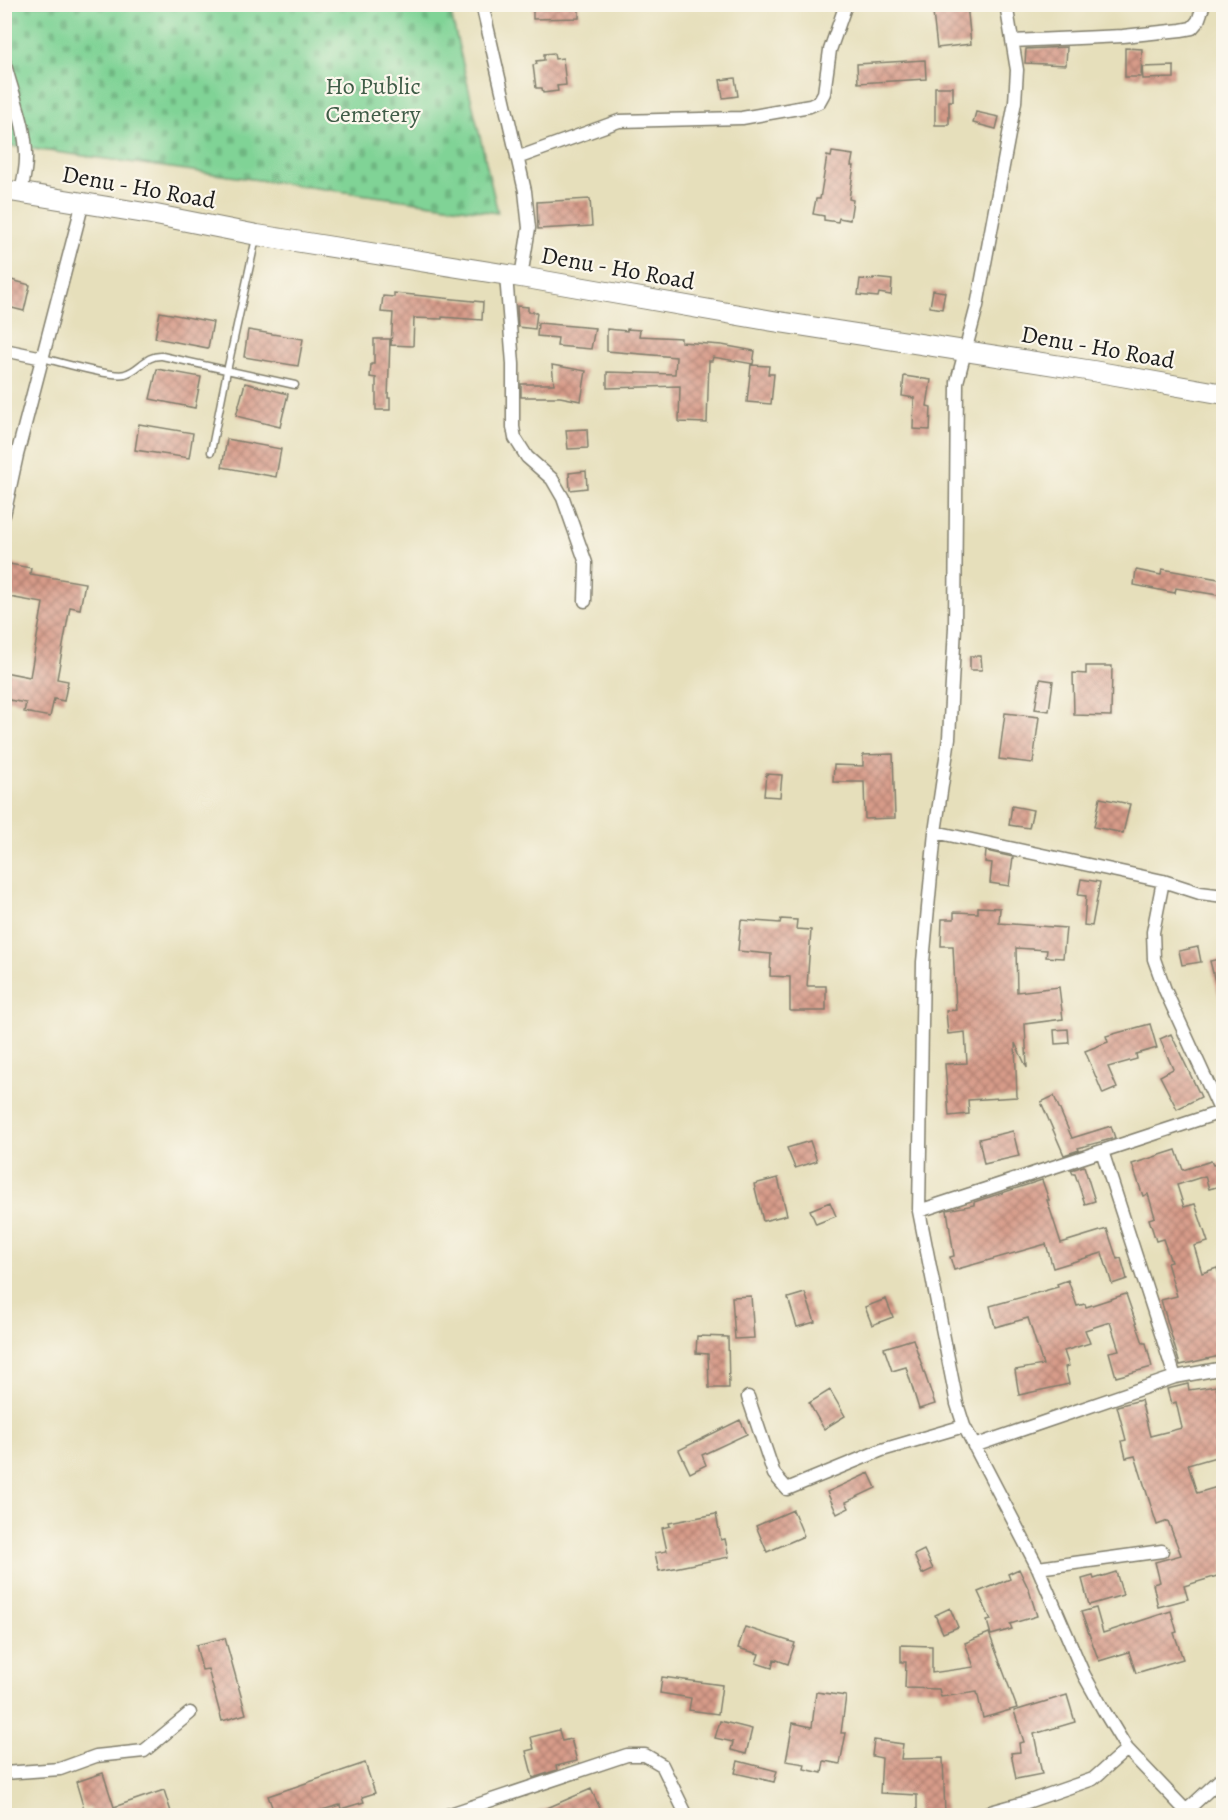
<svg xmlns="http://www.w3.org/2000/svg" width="1228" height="1820" font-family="Alegreya,serif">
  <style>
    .cemetery { fill: url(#cemetery-stones); stroke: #4e7859; stroke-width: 1.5 }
    .building { fill: url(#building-cross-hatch) }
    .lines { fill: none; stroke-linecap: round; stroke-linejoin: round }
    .service-casing { stroke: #817e6c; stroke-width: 9 }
    .minor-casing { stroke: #817e6c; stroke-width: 15 }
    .primary-casing { stroke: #817e6c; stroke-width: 22 }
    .service { stroke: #fff; stroke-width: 6 }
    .minor { stroke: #fff; stroke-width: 12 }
    .primary { stroke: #fff; stroke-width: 20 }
    .labels { text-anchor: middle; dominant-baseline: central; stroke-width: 4.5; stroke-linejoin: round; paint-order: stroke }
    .park-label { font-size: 24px; fill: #3f5c47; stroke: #fbf7ec }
    .street-label { font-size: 24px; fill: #1c1c1c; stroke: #fbf7ec }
  </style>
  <defs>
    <pattern id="cemetery-stones" width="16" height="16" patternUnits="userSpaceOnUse" patternTransform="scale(1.5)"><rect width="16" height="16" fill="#80d396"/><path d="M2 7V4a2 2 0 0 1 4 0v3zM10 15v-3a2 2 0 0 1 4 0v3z" fill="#6eb581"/></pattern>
    <pattern id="building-cross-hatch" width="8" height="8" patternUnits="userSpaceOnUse" patternTransform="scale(1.5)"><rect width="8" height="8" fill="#d79b89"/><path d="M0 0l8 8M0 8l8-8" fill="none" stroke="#ae7e6f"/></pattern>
  </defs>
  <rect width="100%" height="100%" fill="#fbf7ec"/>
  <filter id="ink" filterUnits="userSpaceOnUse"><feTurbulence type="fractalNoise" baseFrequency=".0167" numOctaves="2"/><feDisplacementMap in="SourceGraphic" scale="12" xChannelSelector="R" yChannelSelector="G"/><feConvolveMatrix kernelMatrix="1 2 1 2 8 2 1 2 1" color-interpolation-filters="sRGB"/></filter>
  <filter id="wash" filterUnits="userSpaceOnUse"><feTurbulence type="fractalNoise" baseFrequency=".008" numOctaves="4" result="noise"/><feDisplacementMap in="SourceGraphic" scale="24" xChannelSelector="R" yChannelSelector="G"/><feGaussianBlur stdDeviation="1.35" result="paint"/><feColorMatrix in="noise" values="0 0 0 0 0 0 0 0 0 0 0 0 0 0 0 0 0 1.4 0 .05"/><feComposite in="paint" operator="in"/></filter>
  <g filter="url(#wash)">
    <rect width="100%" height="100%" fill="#e6dfbb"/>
    <!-- cemetery -->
    <path class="cemetery" d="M5,5h444l49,208 -493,-68z"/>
    <g id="blocks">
      <!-- building -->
      <path class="building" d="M533,4h46v14l-46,1z
        M932,4h35l4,40 -34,4z
        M1067,47l-1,18 -41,-2 1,-14z
        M1125,48l17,1 -1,28h-16z
        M554,53l1,6 8,-1 3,27 -9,1 1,5 -15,2 -1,-5h-6l-3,-23 4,-1 -1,-3 8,-1v-6z
        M925,60l1,19 -68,4 -1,-19z
        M1174,66v12l-31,1 -1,-12z
        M735,78l3,18 -15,2 -3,-18z
        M935,87h18v14h-4v24h-14z
        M976,112l23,5 -3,12 -23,-6z
        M832,152l21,3 -2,11h3l-5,33 4,1 -3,20 -11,-2 -1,4 -14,-2v-4l-11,-2 3,-15h4l7,-43 4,1z
        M590,199l2,27 -54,3 -1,-27z
        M4,278l26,7 -6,26 -20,-5z
        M873,278l19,2 -1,15 -12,-2 -1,4 -20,-2 2,-16 13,1z
        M933,290l12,2 -3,17 -12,-2z
        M394,293l89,9 -1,18 -40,-3v2l-28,-1 -1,28 -22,-1 2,-32 -12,-1 2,-16 11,1z
        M517,306l11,1v5h9l-2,17 -17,-2z
        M160,312l53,10 -5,26 -53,-10z
        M538,323l57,5 -4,21 -34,-3 1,-8 -21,-2z
        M607,329l20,2v-2l13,1 -1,6 42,2v4l41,3 33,6 -2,13 -40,-7 -1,4h-3l-2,62 -28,-1 1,-36 -73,2v-16l68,2 1,-17 -69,-6z
        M248,330l55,9 -5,27 -54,-9z
        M374,339h16l-2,59h2v12h-14v-32l-6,-1 1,-13h3z
        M552,365l34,6 -5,30 -21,-4h-39v-13h33z
        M751,365l18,1 -1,8h6l-3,30 -24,-2z
        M157,369l44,8 -6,31 -45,-9z
        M904,376l27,4 -4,26 4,1 -1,23 -17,-1 1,-31 -12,-2z
        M245,383l43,11 -8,33 -44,-11z
        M139,424l54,9 -4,25 -54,-8z
        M587,429l1,19 -20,1 -2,-19z
        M227,439l54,10 -5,28 -54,-10z
        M586,471l1,17 -17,2 -1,-17z
        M4,563l27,5 -1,6 55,9 -5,26 -10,-2 -13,72 11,2 -4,20 -10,-2 -4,18 -26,-5 2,-9 -22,-4v-27l26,5 13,-74 -39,-7z
        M1162,569l62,11v16l-48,-8 -1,5 -41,-8 2,-15 25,5z
        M970,656h11l1,14h-12z
        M1086,666h26l-1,50 -37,-1 -1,-42 13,1z
        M1040,679l13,2 -4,30 -14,-2z
        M1005,713l34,4 -6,46 -34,-4z
        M893,754l2,64 -30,1 -1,-37h-31l1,-17 29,1v-11z
        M766,774l16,1 -2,22 -16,-1z
        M1100,798l30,6 -7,29 -29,-6z
        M1012,806l21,4 -4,18 -20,-3z
        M986,851l27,6 -4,29 -19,-3 2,-20 -7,-1z
        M1081,879l19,3 -8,44 -8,-1 2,-29 -8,-1z
        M978,907l22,1 -1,15 67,5 -3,30 -17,-1 1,-7 -31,-2 1,44 42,-5 4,32 -38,5 2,44 -12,-25 2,54 -49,3 1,14 -20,2 -4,-52 22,-1 -2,-31 -17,2 -2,-23 10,-1 -3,-64h-12l1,-27h12v-7l24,1z
        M781,919l16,1 -1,9 15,1 -4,56h19v25h-36v-34l-20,-1 1,-22 -33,-3 3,-31 39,3z
        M1198,947l3,15 -19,3 -3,-14z
        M1224,958v38l-5,1 -9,-36z
        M1150,1024l7,24 -21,6 1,5 -29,8 9,21 -14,6 -18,-43 23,-9 -2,-6z
        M1068,1029l1,14 -14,1 -1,-14z
        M1171,1034l30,63 -24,12 -17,-33 13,-7 -13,-30z
        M1054,1096l18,42 39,-12 4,12 -37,10 1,2 -15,5 -23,-53z
        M1013,1131l6,25 -35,8 -5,-25z
        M810,1141l7,20 -22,7 -8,-20z
        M1176,1150l7,20 28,-9 2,4 11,-3v23l-15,4 -4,-13 -28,9 7,22 11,-3 13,38 -14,4 8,27 15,-5 7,21v66l-44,10 -19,-65 16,-4 -10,-33 4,-1 -8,-23 -7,2 -7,-22 6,-2 -7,-23 -5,2 -11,-32z
        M1084,1166l11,35 -10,3 -10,-30h-2l-2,-4z
        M778,1178l9,37 -24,6 -9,-37z
        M1042,1180l7,20h-2l14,43 46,-14 10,30 4,-1 6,21 -15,5 -10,-31 -49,15 -7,-24 -92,26 -4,-13 4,-1 -7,-46 27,-5v-3z
        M830,1202l6,14 -20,8 -6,-14z
        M1068,1280l9,26 8,-2 1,3 40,-13 17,49h3l6,24 -36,10 -7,-25 10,-2 -9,-28 -25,8 5,13 -26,8 5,15 -4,1 4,17 -50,11 -4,-25 28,-5 -15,-47 -33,9 -5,-21 68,-19 -1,-3z
        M805,1293l10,29 -18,5 -9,-29z
        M751,1296l3,42 -19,1 -3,-42z
        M886,1299l7,18 -21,8 -7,-18z
        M697,1336l31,1 1,51h-20l-1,-34 -12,-1z
        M913,1339l22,65 -16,5 -13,-42 -14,4 -8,-23z
        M1188,1384l1,6 27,-4 7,49 -6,1 6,19 -35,10 9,28 27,-8v12l-6,1 6,18v58l-40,12 4,13 -30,8 -5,-23 7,-2 -5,-20 26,-7 -13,-34 -11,4 -22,-69 -9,2 -4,-17 4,-1 -9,-34 24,-6 9,36 32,-8 -6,-26 -5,2 -4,-15z
        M830,1390l15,26 -21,13 -15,-26z
        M740,1420l7,14 -45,21 4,10 -16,8 -11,-23z
        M869,1473l7,15 -30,14 3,6 -12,6 -10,-22z
        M793,1510l11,26 -37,16 -11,-26z
        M716,1514l5,26 4,-1 4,18 -70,14 -4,-18 12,-2 -5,-23 8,-2 -1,-3z
        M924,1550l9,19 -11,5 -8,-19z
        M1019,1569l10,21 8,26 -27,8 2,5 -21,6 -4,-14 4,-1 -13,-28 32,-13 -2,-5z
        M1116,1572l7,23 -34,10 -7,-26 11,-3 1,3z
        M950,1608l8,19 -15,6 -8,-18z
        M1096,1608l7,25 68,-22 6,21 -3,1 9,26 -47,14 -7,-21 -30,9 -18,-49z
        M745,1627l50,16 -7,21 -14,-5 -2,9 -16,-5 3,-9 -21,-6z
        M989,1633l28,75 -34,10 -6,-26 -36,5 -2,-8 -34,-1 1,-26h-5v-17l31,1v27l42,-6 -9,-24z
        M225,1638l21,76 -24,7 -14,-52 -6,1 -6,-25z
        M662,1677l60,8 -4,29 -29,-4 2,-12 -31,-5z
        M816,1692l30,4 -5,37h5l-6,31 -16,-3 -2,12 -18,-4 1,-5 -19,-3 7,-38 19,4z
        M1067,1695l8,27 -41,12 8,40 -26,5 -5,-26 9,-1 -1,-9 5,-1 -10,-31z
        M720,1721l32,8 -6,25 -15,-4 2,-8 -18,-4z
        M559,1730l3,11 9,-2 6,22 -21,5 1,4 -24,8 -7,-27 8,-2 -3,-12z
        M874,1740l29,4 -2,15 42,-1 2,56 -28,1v-20l-37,-2 2,-35 -10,-2z
        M738,1761l39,10 -3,11 -39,-9z
        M365,1763l10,30 -13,4 2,5 -23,7 -1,-4 -36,10h-29l-7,-19z
        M103,1773l11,34 50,-17 8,25h-80l-3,-7 -5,1 -8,-27z
        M591,1789l12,26h-72z"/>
    </g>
  </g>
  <g filter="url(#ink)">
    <use href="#blocks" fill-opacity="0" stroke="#817e6c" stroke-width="1.5"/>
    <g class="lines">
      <!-- service casing -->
      <g class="service-casing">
        <path id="service" d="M43,358c16,4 70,20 82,16 15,-4 20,-19 37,-18l133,29
          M211,452l16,-81 29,-133"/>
      </g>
      <!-- minor casing -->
      <g class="minor-casing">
        <path id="minor" d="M482,4l43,187 4,37 -8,49
          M1006,4l11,66 -2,32 -38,204 -20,76 -2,245 -6,111 -14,94 -12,130 -4,249 38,193 7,22 74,142 46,107 20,36 23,38 64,67
          M1012,41l111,-5 58,-6 11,-2 6,-7 6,-17
          M4,61c8,33 23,65 22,98 0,11 -3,23 -5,33
          M517,158l102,-37 123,-3 68,-12 9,-4 5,-9 6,-43 16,-46
          M506,275l7,89v63l2,11 12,19 25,22 11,19 23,65 -1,38
          M4,350l39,8
          M4,515l13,-60 66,-253
          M935,832l228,49 37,12 24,3
          M1163,881l-10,51 1,27 11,31 56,122
          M1102,1151l73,226
          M919,1211l305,-100
          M748,1397l26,77 13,15 95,-39 82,-24
          M974,1446l201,-69 49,-9
          M1038,1568l124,-17
          M4,1773l56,-4 36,-13 48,-5 46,-38
          M1187,1810l37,-34
          M444,1816l183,-61h18l17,10 25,51
          M976,1816l51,-14 66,-23 34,-30"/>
      </g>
      <!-- primary casing -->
      <g class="primary-casing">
        <path id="primary" d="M4,190l147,24 106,21 264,42 252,44 320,50 131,23"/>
      </g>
      <!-- service -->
      <use href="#service" class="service"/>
      <!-- minor -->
      <use href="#minor" class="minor"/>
      <!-- primary -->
      <use href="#primary" class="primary"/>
    </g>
  </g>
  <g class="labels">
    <!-- park labels -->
    <g class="park-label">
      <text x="373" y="86">Ho Public<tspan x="373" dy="28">Cemetery</tspan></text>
    </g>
    <!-- street labels -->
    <g class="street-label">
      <text transform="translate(139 187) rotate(10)">Denu - Ho Road</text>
      <text transform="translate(618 268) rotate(10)">Denu - Ho Road</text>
      <text transform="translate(1098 347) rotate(10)">Denu - Ho Road</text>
    </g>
  </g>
  <!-- margin -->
  <rect width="1228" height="1820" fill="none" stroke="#fbf7ec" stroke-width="24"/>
</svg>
